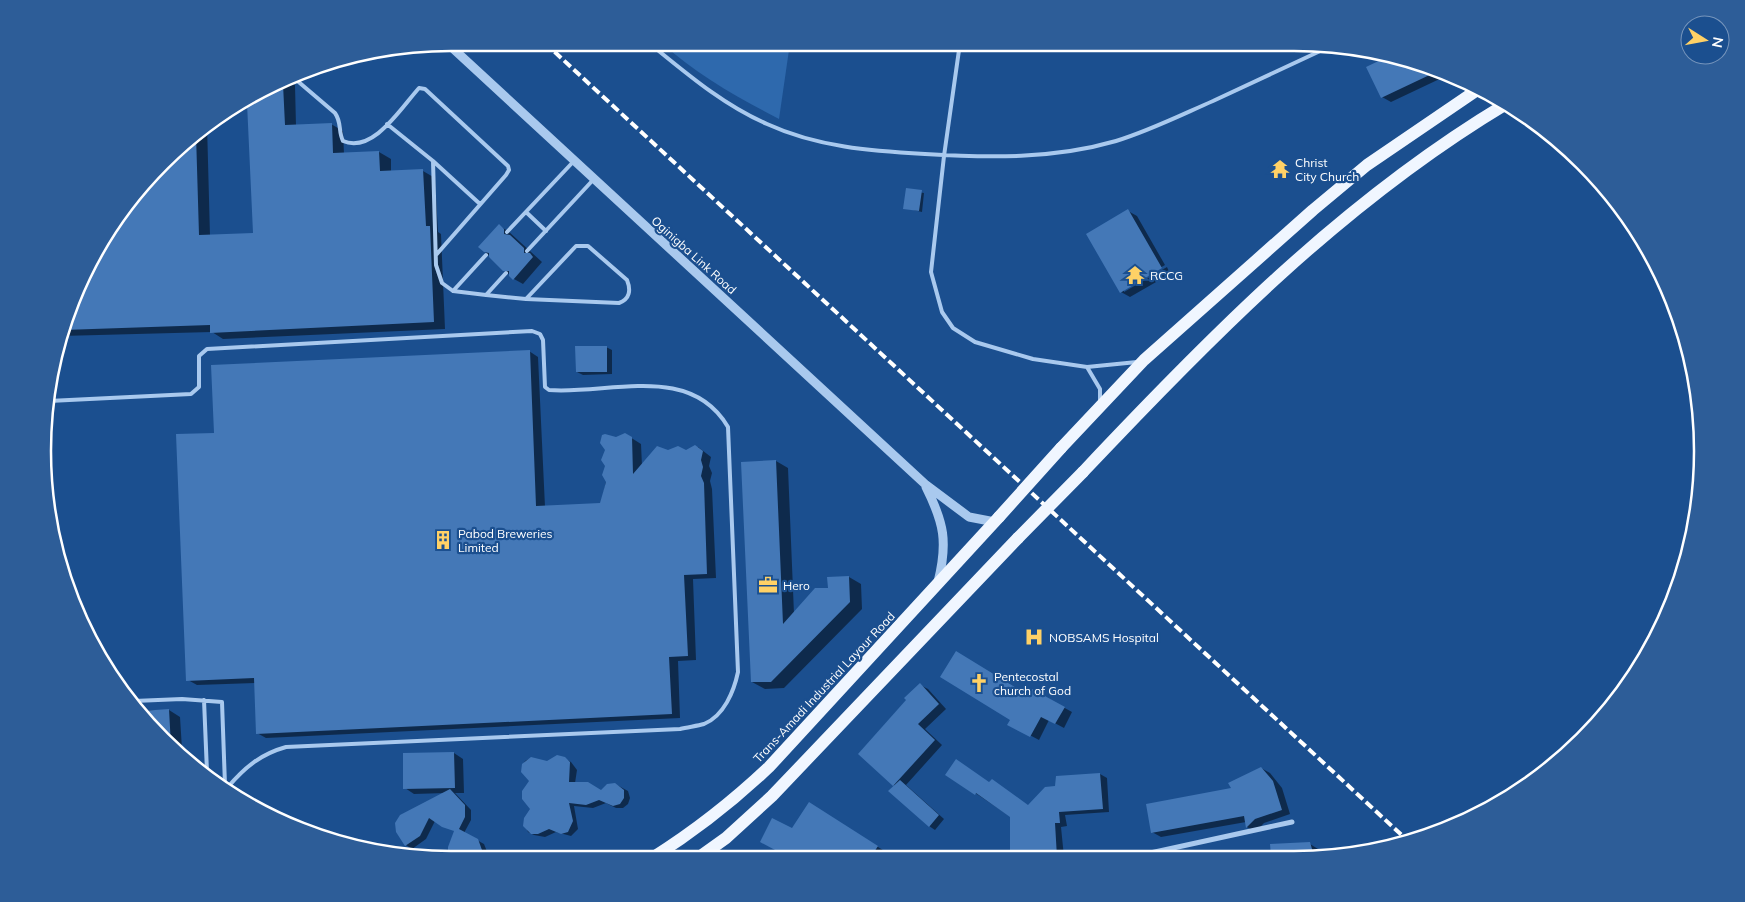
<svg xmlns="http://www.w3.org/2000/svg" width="1745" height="902" font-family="Mulish,sans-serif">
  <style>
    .green { fill: #2e69ad }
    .shadow { fill: #0007 }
    .building { fill: #4478b7 }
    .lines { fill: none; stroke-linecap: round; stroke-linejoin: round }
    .service { stroke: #a9c9ee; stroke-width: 4 }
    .minor { stroke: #a9c9ee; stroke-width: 5 }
    .tertiary { stroke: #a9c9ee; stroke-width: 9 }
    .primary { stroke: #f0f6ff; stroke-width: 12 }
    .rail { stroke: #fff; stroke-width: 4; stroke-dasharray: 9 4; stroke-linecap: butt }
    .primary-bridge { stroke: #f0f6ff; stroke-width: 12 }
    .labels { text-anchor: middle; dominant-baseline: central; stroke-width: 4.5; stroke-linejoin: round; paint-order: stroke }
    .poi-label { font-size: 12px; fill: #fff; stroke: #1b4f8f; text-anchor: start }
    .street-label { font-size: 12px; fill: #fff; stroke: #1b4f8f }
    .rim { fill: none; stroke: #fff; stroke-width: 2.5 }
  </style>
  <rect width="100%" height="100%" fill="#1b4f8f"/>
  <!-- green -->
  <path class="green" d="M662,43h128l-11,76c-42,-22 -82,-44 -117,-76z"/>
  <!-- shadow -->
  <path class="shadow" d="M1399,56l49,19 -57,27 -9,-5z
    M288,81l7,4 1,41 35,-2 12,7 1,23 35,-2 12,7v13l32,-1 12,7 3,54 3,2 4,95 -222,10 -11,-7 -151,4 13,-42 37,-70 91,-97 5,-3 3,112 44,-2 -5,-132z
    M907,190l17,3 -2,19 -17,-4z
    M1128,211l9,5 28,49 -41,24v3l43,-25 3,7 -40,23 -9,-5z
    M499,226l9,5 34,31 -19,22 -9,-5 -30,-28z
    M606,347l6,3v24l-29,1 -6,-3z
    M529,351l9,6 7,150 56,-3 15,-66 9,-4 16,10 1,22 26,-15h18l12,-4 13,10 -2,9 3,7 -2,8 2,8 4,89 -23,1 3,81 -18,1 2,57 -414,20 -9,-5 -2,-50 -58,2 -9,-5 27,-246z
    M776,461l12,7 6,146 55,-37 12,7 1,25 -78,79 -19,1 -13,-7z
    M920,685l8,4 18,20 -21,20 17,16 -36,40 38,34 -9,11 -6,-4 -34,-40 -36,-32z
    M1032,690l40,22 -8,16 -15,-8 -10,20 -30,-16z
    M141,710h28l11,7 2,32 -6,1 -14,-10z
    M454,753l9,6 1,34h-9l16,17v10l-7,13 20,11 4,10 -2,4 -34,1 3,-28 -20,-10 -9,18 -14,10 -6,-4 -9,-14 49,-38 -32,1 -9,-6 -1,-34z
    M531,758l16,5 17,-5 7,4 6,8 -2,13 26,8 14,-7 13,7 2,7 -2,6 -5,4h-7l-10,-5 -13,5 -19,-2 4,23 -7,7 -15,-4 -11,5 -11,-2 -6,-3 -4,-10 7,-13 -1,-28 -8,-13 3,-7z
    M1261,768l9,5 12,15 8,26 -26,9 -9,9 -8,-5 -1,-5 -85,15 -9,-5 81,-43z
    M947,774l43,9 39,23 71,-32 7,4 2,34 -44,3 2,11 -6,1 3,30 -46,-1 -7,-4v-35z
    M818,809l68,43 -3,5h-42l-5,-3 -2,3 -43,1 2,-28z
    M1295,844h15l8,5 3,7h-22z
    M1236,850l2,2 -1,4h-16l-2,-3z
    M403,851l6,3 1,2 -11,-2z"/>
  <!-- building -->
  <path class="building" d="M1391,55l8,1 39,15 -57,27 -15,-31z
    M283,84l2,41 47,-2 1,30 46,-2 1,20 43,-2 3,57h4l4,96 -224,11v-8l-147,5 11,-36 37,-70 85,-90 3,101 54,-2 -6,-130z
    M906,188l16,2 -3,21 -16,-2z
    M1128,209l34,59 -42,25 -34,-59z
    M499,224l5,5v5l6,1 14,13v5h6l3,4 -20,23 -4,-4v-5h-6l-14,-14v-4l-5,-1 -6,-5z
    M575,346h32v26h-31z
    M530,350l6,156 64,-3 6,-21 -4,-7 3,-9 -4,-6 4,-10 -5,-7 2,-8 3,-1 11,3 9,-4 7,4 1,37 24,-28 11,4 10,-4 8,4 9,-5 8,6 -2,9 2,7 -2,9 3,7 3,91 -23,1 4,81 -19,1 3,57 -416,20 -2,-56 -68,3 -10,-247 38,-1 -3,-68z
    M776,460l7,164 32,-36h13l-1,-11 22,-1 1,26 -79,80h-20l-10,-220z
    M956,651l72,44 4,-6 33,18 -10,17 -14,-7 -11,20 -23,-12 3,-5 -70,-43z
    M920,683l19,21 -21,20 17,16 -42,46 -35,-32 48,-54 -2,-2z
    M169,709l2,37 -9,-6 -21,-29z
    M454,752l1,36 -52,1v-36z
    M557,755l8,2 5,5 -1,20h19l13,8 6,-6 8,-1 9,7v8l-4,6 -7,2 -14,-6 -13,5 -17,-2 4,18 -5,11 -7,2 -12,-5 -11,5h-7l-8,-8 1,-8 6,-9 -8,-10v-8l7,-10 -8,-9 1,-8 9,-7 16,4z
    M956,759l33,23 3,-3 36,26 17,-18 10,-1 1,-10 44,-3 3,36 -44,3 1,11h-5l2,34h-19v-4l-28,-1v-35l-34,-24 -1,2 -30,-20z
    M1261,767l12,14 9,29 -27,9 -9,9 -2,-12 -93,17 -5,-29 85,-16 -3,-5z
    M900,780l39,35 -10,12 -41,-36z
    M450,789l15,16v12l-6,12 19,10 4,11 -1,8 -33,1v-12l6,-16 -12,-4 -13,-9 -9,18 -15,10 -9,-14 -1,-9 5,-8z
    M809,802l69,44 -7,11h-33l-12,-7 -3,7 -33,1 -30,-16 12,-24 20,10z
    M1310,842l4,14h-43l-1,-12z"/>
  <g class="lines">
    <!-- service -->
    <path class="service" d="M649,43c37,30 74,62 118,81 50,23 104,27 158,30 64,4 129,5 191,-13 33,-10 65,-26 97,-40 40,-19 80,-37 120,-56
      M960,43l-16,113 -13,116 11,40 11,16 22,14 58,17 54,8 50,-5
      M294,78l41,35c7,10 3,18 8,28 30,13 58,-33 76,-53l6,1 83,77 1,4 -3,5 -70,80
      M387,124l46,37 47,43
      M433,161l3,104 6,18 11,8 33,4 40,4 93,4c11,-4 12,-13 8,-23l-39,-34h-12l-50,53
      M526,212l20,19
      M507,232l66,-70
      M527,251l66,-71
      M453,291l33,-36
      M486,295l20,-22
      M1087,367l13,22v12
      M49,401l142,-7 8,-7v-31l8,-7 325,-18 8,3 3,6 2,47 4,3c59,5 141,-28 179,37l10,245c-4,19 -14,44 -34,52 -7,2 -16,3 -24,5l-394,18c-25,7 -41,20 -58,40
      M204,700l3,72
      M134,701l48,-2 40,3 3,83"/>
    <!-- minor -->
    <path class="minor" d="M1132,857l160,-35"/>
    <!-- tertiary -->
    <path class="tertiary" d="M447,43l478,441 44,33 26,5
      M926,487c18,36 22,55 12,95"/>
    <!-- primary -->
    <path class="primary" d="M1061,448l83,-88 169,-150 54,-45 113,-77
      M1083,472c129,-137 261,-271 423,-368
      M652,858c43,-27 80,-56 117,-91l230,-250
      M698,858l28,-20 46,-42 246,-258"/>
    <!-- rail -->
    <path class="rail" d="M545,43l862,797"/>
    <!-- primary-bridge -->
    <path class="primary-bridge" d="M999,517l62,-69
      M1018,538l65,-66"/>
  </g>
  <!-- icons -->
  <defs>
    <g id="temple-bare" transform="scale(1.5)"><path d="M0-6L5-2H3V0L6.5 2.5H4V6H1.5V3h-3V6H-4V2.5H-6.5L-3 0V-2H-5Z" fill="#ffd166" stroke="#1b4f8f" stroke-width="2.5" paint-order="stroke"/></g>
    <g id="building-bare" transform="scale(1.5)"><path d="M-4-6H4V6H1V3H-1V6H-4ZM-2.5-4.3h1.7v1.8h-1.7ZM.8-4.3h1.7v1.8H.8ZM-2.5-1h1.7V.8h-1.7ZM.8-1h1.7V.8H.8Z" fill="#ffd166" stroke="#1b4f8f" stroke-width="2.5" paint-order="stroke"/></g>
    <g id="office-bare" transform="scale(1.5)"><path d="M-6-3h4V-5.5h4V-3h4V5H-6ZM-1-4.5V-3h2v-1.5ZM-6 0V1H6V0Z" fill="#ffd166" stroke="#1b4f8f" stroke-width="2.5" paint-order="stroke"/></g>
    <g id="hospital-bare" transform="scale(1.5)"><path d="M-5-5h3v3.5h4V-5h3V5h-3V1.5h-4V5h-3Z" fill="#ffd166" stroke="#1b4f8f" stroke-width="2.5" paint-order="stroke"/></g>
    <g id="church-bare" transform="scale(1.5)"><path d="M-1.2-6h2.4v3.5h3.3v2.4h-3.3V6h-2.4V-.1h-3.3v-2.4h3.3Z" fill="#ffd166" stroke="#1b4f8f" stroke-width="2.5" paint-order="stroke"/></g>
  </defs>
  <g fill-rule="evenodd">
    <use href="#temple-bare" x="1280" y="169"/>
    <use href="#temple-bare" x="1135" y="275"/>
    <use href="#building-bare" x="443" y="540"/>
    <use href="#office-bare" x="768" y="585"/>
    <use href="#hospital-bare" x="1034" y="637"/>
    <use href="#church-bare" x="979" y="683"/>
  </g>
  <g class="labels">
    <!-- poi labels -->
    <g class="poi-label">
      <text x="1295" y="162">Christ<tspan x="1295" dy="14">City Church</tspan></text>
      <text x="1150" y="275">RCCG</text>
      <text x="458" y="533">Pabod Breweries<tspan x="458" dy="14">Limited</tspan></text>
      <text x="783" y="585">Hero</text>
      <text x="1049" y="637">NOBSAMS Hospital</text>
      <text x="994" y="676">Pentecostal<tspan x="994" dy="14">church of God</tspan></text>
    </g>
    <!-- street labels -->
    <g class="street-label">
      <text transform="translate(694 255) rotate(42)">Oginigba Link Road</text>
      <text transform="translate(824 687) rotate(-47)">Trans-Amadi Industrial Layour Road</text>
    </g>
  </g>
  <!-- crop -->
  <path d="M0 0H1745V902H0ZM451 51H1294A400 400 0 0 1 1694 451V451A400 400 0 0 1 1294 851H451A400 400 0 0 1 51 451V451A400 400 0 0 1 451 51Z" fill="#2d5d98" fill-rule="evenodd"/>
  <path class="rim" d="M451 51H1294A400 400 0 0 1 1694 451V451A400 400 0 0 1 1294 851H451A400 400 0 0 1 51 451V451A400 400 0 0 1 451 51Z"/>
  <!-- north arrow -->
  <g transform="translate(1705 40) rotate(101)"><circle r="24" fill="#1b4f8f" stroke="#7695bc"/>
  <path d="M0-4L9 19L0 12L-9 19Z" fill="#ffd166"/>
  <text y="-8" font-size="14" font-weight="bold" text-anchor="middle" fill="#ffffff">N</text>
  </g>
</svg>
